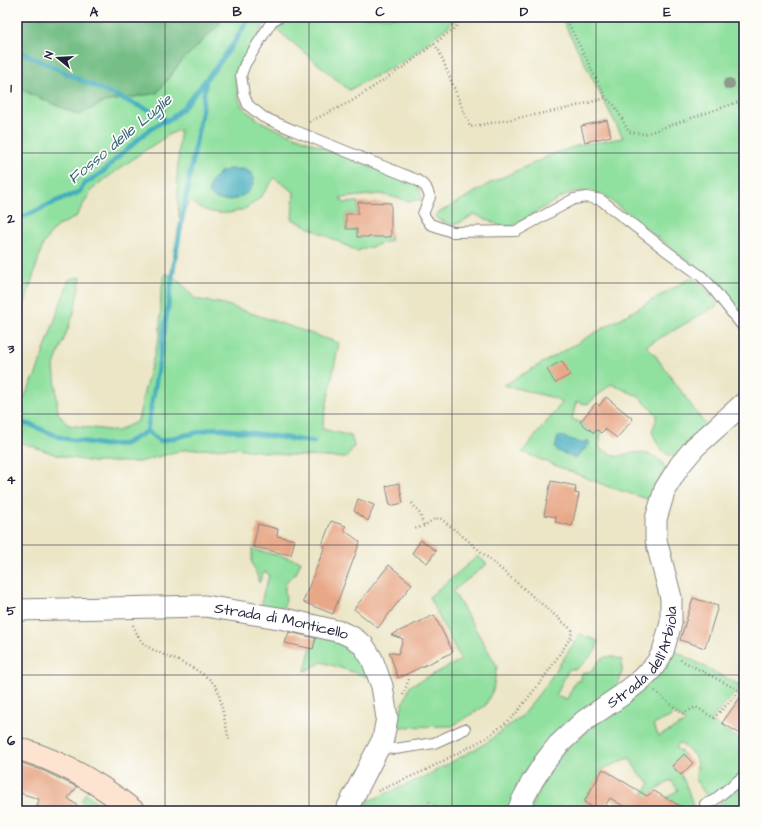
<svg xmlns="http://www.w3.org/2000/svg" width="761" height="828" font-family="'Architects Daughter',sans-serif">
  <style>
    .green { fill: #90e09f; stroke: #59816d; fill-rule: evenodd }
    .forest { fill: #74be86; stroke: #4b7060 }
    .water { fill: #3facbd; stroke: #30677c }
    .lines { fill: none; stroke-linecap: round; stroke-linejoin: round }
    .stream { stroke: #3facbd; stroke-width: 5 }
    .building { fill: #e8a787 }
    .service-casing { stroke: #878481; stroke-width: 12 }
    .minor-casing { stroke: #878481; stroke-width: 23 }
    .secondary-casing { stroke: #878481; stroke-width: 24 }
    .path { stroke: #878481; stroke-width: 2.5; stroke-dasharray: 1 3; stroke-linecap: butt }
    .service { stroke: #fff; stroke-width: 10 }
    .minor { stroke: #fff; stroke-width: 21 }
    .secondary { stroke: #fde4d0; stroke-width: 22 }
    .tree { fill: #8f9a8a }
    .grid { fill: none; stroke: #22223b; stroke-width: 1; stroke-opacity: 0.55 }
    .labels { text-anchor: middle; dominant-baseline: central; stroke-width: 3.5; stroke-linejoin: round; paint-order: stroke }
    .street-label { font-size: 15px; fill: #22223b; stroke: #fdfcf7 }
    .water-label { font-size: 16px; font-style: italic; fill: #2f6076; stroke: #fdfcf7 }
    .neatline { fill: none; stroke: #22223b; stroke-width: 1.5 }
    .grid-label { font-size: 13px; text-anchor: middle; font-weight: bold; fill: #22223b }
  </style>
  <rect width="100%" height="100%" fill="#fdfcf7"/>
  <filter id="ink" filterUnits="userSpaceOnUse"><feTurbulence type="fractalNoise" baseFrequency=".025" numOctaves="2"/><feDisplacementMap in="SourceGraphic" scale="8" xChannelSelector="R" yChannelSelector="G"/><feConvolveMatrix kernelMatrix="1 2 1 2 8 2 1 2 1" color-interpolation-filters="sRGB"/></filter>
  <filter id="wash" filterUnits="userSpaceOnUse"><feTurbulence type="fractalNoise" baseFrequency=".012" numOctaves="4" result="noise"/><feDisplacementMap in="SourceGraphic" scale="16" xChannelSelector="R" yChannelSelector="G"/><feGaussianBlur stdDeviation="0.9" result="paint"/><feColorMatrix in="noise" values="0 0 0 0 0 0 0 0 0 0 0 0 0 0 0 0 0 1.4 0 .05"/><feComposite in="paint" operator="in"/></filter>
  <g filter="url(#wash)">
    <rect width="100%" height="100%" fill="#ece6c7"/>
    <!-- green -->
    <path class="green" d="M218,17h51l-29,45 -4,15 3,23 6,10 15,11 14,7 144,57 3,9v6l-12,1 -28,-7 -41,4 4,5 14,-1v12h-12v15h11l34,8 -1,4 -33,10 -65,-32 2,-27 -20,-14c-8,14 -20,29 -36,33 -3,1 -6,1 -9,2 -15,1 -27,-2 -38,-12l-12,17 -2,-41 3,-47 -10,4 -26,17 -51,37 -17,29 -20,10 -13,17 -26,85v-241l62,27 25,-13 53,-9 23,-30 39,-39zM222,171l15,28c-12,2 -20,3 -28,-7 3,-11 3,-14 13,-21z
      M282,17h176l-7,7 -45,36 -57,30 -75,-63 4,-2h6z
      M561,17h183v301l-28,-38 -6,-5 -28,-18 -20,-16 -58,-46 -14,-4 -17,1 -13,6 -48,28 -9,1 -29,-13 -12,8 -10,3 -15,-6 -2,-4 59,-34 64,-29 22,-7 43,-7z
      M165,273l15,9 15,17 29,5 115,39 -17,86 29,7 3,10 -8,12 -59,-3 -52,-7 -52,2 -44,12h-47l-35,-7 -40,-14v-37l3,1 16,-31 33,-95 12,-2 -7,36 -20,52 4,48 10,12 49,6 21,-10 6,-29 16,-58 1,-42z
      M691,278l11,7 16,20 -72,41 9,9 52,72 -31,30c-14,-1 -20,-15 -24,-26l4,-10 1,-6 -19,-19 -27,-12 -23,20 -12,-2 -4,17 8,3 14,11 3,-3 4,3 -2,15 18,9c14,-6 31,-6 44,4 2,2 3,6 5,9l-12,31 -45,-14 -87,-35 40,-49 -8,-5 -50,-13z
      M252,549l49,12 -5,13c-23,12 0,25 -17,37l-16,-3c-3,-14 4,-21 6,-33l-3,-3 -3,1 -4,10 -2,-8 -5,-12z
      M478,556l9,8 -34,27 44,75 -4,24 -8,16 -33,20 -51,1 -6,-2 15,-39 51,-26 -32,-63z
      M322,633l37,18 12,27 -49,-16 -17,9 5,-22h3l4,-15z
      M580,634l18,7 -2,9 -11,12 -9,7h-7l-13,26 11,4 9,-19 4,2 2,-8 10,-3c8,-14 14,-18 30,-11v12l-5,16 -107,123h-70l1,-3 -12,-5 -3,8h-68l4,-7 66,-29 58,-32 30,-23 2,-2h2l28,-36z
      M673,650l68,36 -31,35 34,21v29l-31,26 -7,-2 -10,-14c2,-22 2,-25 -17,-38l-3,5 8,6 -12,12c3,3 7,6 9,9 4,5 13,30 12,36h-17l3,-6 -13,-7 12,-8 -7,-10 -16,11 -10,20h-11l16,-28 -10,-8 -11,-17 -26,11 -19,33 8,5 -9,4h-53l9,-24 19,-29zM675,713l11,9 -27,14 -6,-11 19,-9z
      M744,782v29h-35l1,-3 7,-3z
      M86,793l21,18h-15l-11,-10z"/>
    <!-- forest -->
    <path class="forest" d="M17,17h201l2,7 -40,39 -23,30 -53,9 -25,13 -62,-27z"/>
    <!-- water -->
    <path class="water" d="M229,169h14l9,4c10,20 -25,34 -39,24 -2,-1 -3,-3 -4,-5 0,-13 9,-19 20,-23z
      M561,436l21,7 6,-3 2,4 -14,14 -19,-7 -2,-3 3,-11z"/>
    <g class="lines">
      <!-- stream -->
      <path class="stream" d="M17,50l76,36 67,29 7,6
        M17,217l8,-1 34,-16 16,-6 5,-3 4,-7 20,-13 11,-11 34,-30 11,-7 10,-4 12,-10 36,-44 13,-18 5,-8 14,-22
        M17,422l14,3 31,13 42,7 21,-1 22,-13 16,-91 12,-82 27,-149 4,-30
        M147,431l13,10 56,-13 98,14"/>
    </g>
    <g id="blocks">
      <!-- building -->
      <path class="building" d="M607,120l4,16 -26,6 -4,-16z
        M358,202l33,1v34h-34v-8h-11v-15h12z
        M562,361l8,14 -15,8 -8,-14z
        M606,397l27,22 -16,19 -12,-9 -4,4 -4,-3 -3,3 -14,-11 16,-19 3,3z
        M551,481l25,5 -1,7 4,1 -7,32 -17,-4 1,-5 -12,-2z
        M399,483l4,20 -13,3 -4,-20z
        M358,499l16,6 -6,16 -14,-10z
        M331,521l15,5 -3,3 17,13 -27,72 -30,-12 22,-56 -3,-1z
        M258,524l20,5 -1,7 18,4 -4,15 -38,-8z
        M421,540l15,11 -9,12 -15,-10z
        M389,565l23,19 -34,44 -24,-19z
        M693,598l25,8 -13,42 -25,-8z
        M434,615l19,37 -55,26 -9,-26 9,2 5,-15 -12,-4z
        M289,632l27,6 -3,11 -28,-6z
        M744,692v44l-22,-13z
        M684,754l9,9 -12,12 -9,-9z
        M17,761l27,10 33,16 -9,11 16,13h-36l-11,-5 2,-7 -22,-7z
        M603,769l44,27 7,-5 35,20h-57l-22,-13 -8,13h-3l-15,-9z"/>
    </g>
  </g>
  <g filter="url(#ink)">
    <use href="#blocks" fill-opacity="0" stroke="#878481" stroke-width="1"/>
    <g class="lines">
      <!-- service casing -->
      <g class="service-casing">
        <path id="service" d="M279,17l-7,4 -27,43 -4,11 3,20 4,10 15,12 30,13 124,50 9,7 4,10 -7,17 7,10 22,8 64,-1 58,-32 13,-2 14,3 67,52 33,24 9,9 34,43
          M378,747l17,2 39,-6 31,-14
          M705,804l8,-3 31,-25"/>
      </g>
      <!-- minor casing -->
      <g class="minor-casing">
        <g id="minor">
          <path id="s1" d="M17,610l188,-4 80,13 56,13 11,5 11,8 9,14 10,27 5,32 -4,21 -37,72"/>
          <path id="s2" d="M518,811l4,-10 10,-19 12,-19 14,-18 26,-24 38,-26 20,-16 10,-10 7,-10 4,-8 8,-28v-25l-15,-58v-21l9,-30 15,-24 15,-18 49,-44"/>
        </g>
      </g>
      <!-- secondary casing -->
      <g class="secondary-casing">
        <path id="secondary" d="M17,748c44,13 81,34 117,63"/>
      </g>
      <!-- path -->
      <path class="path" d="M565,17l41,81
        M434,44l5,7 31,76 95,-18 41,-11 9,8 14,26 16,2 99,-34
        M309,122l43,-21 56,-37 48,-37 7,-10
        M412,503l8,11 4,12
        M133,625c3,6 5,12 9,17 7,7 16,10 25,14 16,7 43,18 51,34l11,50
        M655,691l27,23 14,-7 18,11 26,-27 -61,-32
        M403,695l6,-16
        M378,791l48,-21 60,-32 27,-21 30,-38 28,-42 1,-7 -106,-91 -26,-21 -6,1 -10,7 -10,3"/>
      <!-- service -->
      <use href="#service" class="service"/>
      <!-- minor -->
      <use href="#minor" class="minor"/>
      <!-- secondary -->
      <use href="#secondary" class="secondary"/>
    </g>
    <!-- trees -->
    <circle class="tree" cx="729" cy="84" r="6"/>
  </g>
  <!-- grid -->
  <path class="grid" d="M165,17v794M309,17v794M452,17v794M596,17v794M17,153h727M17,283h727M17,414h727M17,545h727M17,675h727"/>
  <g class="labels">
    <!-- street labels -->
    <g class="street-label">
      <text stroke="none"><textPath href="#s1" startOffset="266">Strada di Monticello</textPath></text>
      <text stroke="none"><textPath href="#s2" startOffset="204">Strada dell'Arbiola</textPath></text>
    </g>
    <!-- water labels -->
    <g class="water-label">
      <text transform="translate(120 139) rotate(-40)">Fosso delle Luglie</text>
    </g>
  </g>
  <!-- margin -->
  <rect width="761" height="828" fill="none" stroke="#fdfcf7" stroke-width="44"/>
  <!-- north arrow -->
  <g transform="translate(58 58) rotate(288)" stroke="#fdfcf7" stroke-width="3" paint-order="stroke">
  <path d="M0-3L7 15L0 10L-7 15Z" fill="#22223b"/>
  <text y="-6" font-size="11" font-weight="bold" text-anchor="middle" fill="#22223b">N</text>
  </g>
  <rect x="22" y="22" width="717" height="784" class="neatline"/>
  <g class="grid-label">
    <text x="94" y="16">A</text>
    <text x="237" y="16">B</text>
    <text x="380" y="16">C</text>
    <text x="524" y="16">D</text>
    <text x="667" y="16">E</text>
    <text x="11" y="92">1</text>
    <text x="11" y="223">2</text>
    <text x="11" y="353">3</text>
    <text x="11" y="484">4</text>
    <text x="11" y="615">5</text>
    <text x="11" y="745">6</text>
  </g>
</svg>
